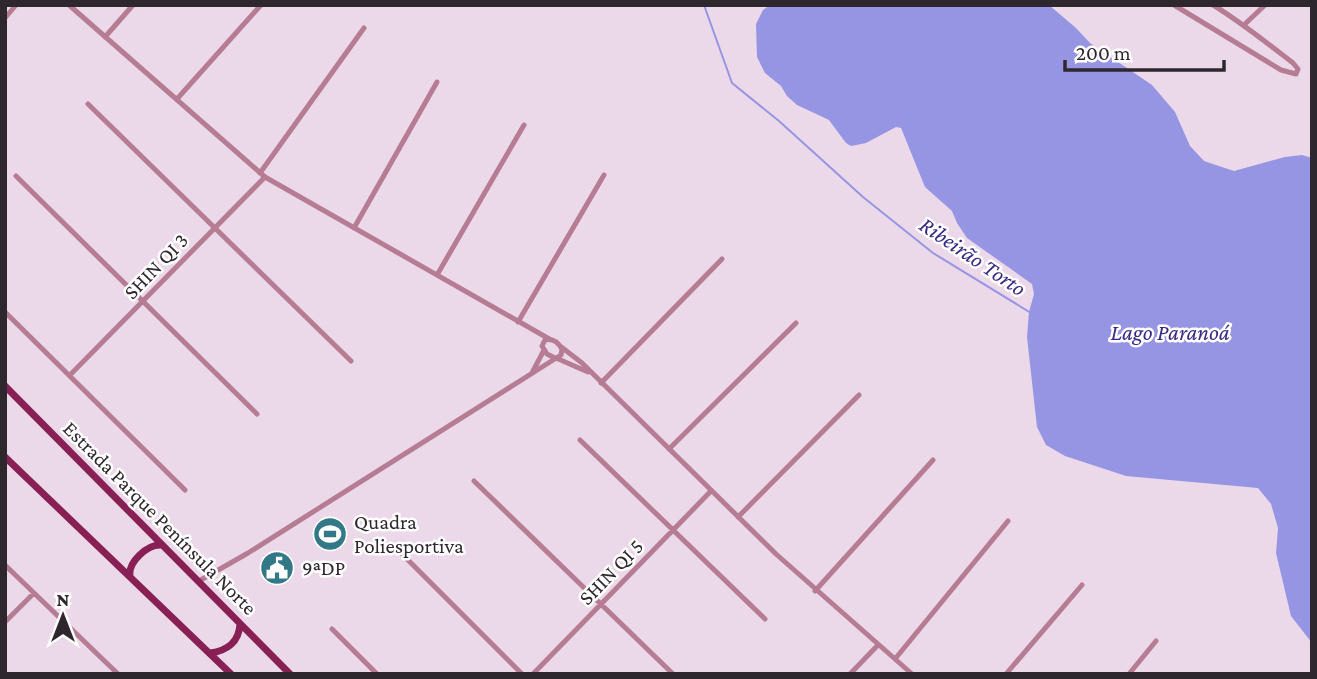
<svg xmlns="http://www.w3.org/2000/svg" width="1317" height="679" font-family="'Crimson Pro',serif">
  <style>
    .green { fill: #ed9095 }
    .water { fill: #9695e4 }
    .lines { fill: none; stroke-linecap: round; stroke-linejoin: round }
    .stream { stroke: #9695e4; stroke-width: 2 }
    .minor { stroke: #b67c94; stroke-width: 5 }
    .major { stroke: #882056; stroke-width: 7 }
    .labels { text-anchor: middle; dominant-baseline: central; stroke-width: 5; stroke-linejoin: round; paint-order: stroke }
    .street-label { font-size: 21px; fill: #2e272d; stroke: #fff }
    .poi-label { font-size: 21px; fill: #2e272d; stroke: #fff; text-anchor: start }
    .water-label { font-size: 23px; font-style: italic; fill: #372984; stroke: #fff }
  </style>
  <rect width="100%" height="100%" fill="#ebd8e8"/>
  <!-- green -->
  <path class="green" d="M335,518l10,11 -21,20 -10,-10z"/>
  <!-- water -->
  <path class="water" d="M770,5h279l27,23 14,15 62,42 23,27 15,34 14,15 30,10 51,-14 17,-2 10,3v485l-21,-27 -15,-63 2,-25 -7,-24 -13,-16 -132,-12 -61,-20 -19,-11 -9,-18 -10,-90 2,-25 5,-18 -2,-10 -65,-46 -10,-15 -5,-12 -27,-24 -24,-59 -5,-1 -30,16 -15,3 -5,-3 -17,-23 -32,-15 -10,-9 -6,-10 -16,-13 -8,-16 -1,-33 7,-14z"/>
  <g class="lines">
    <!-- stream -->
    <path class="stream" d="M704,5l28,78 47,38 84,76 70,56 98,60"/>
    <!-- minor -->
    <path class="minor" d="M69,5l196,172 286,163
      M1174,5l107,65 15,4 2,-5 -5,-6c-26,-20 -52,-41 -80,-58
      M5,18l11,-13
      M1245,24l20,-19
      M105,37l28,-32
      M177,99l84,-94
      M88,104l263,257
      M260,173l104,-145
      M16,176l241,238
      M354,228l83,-146
      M437,275l87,-150
      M5,312l180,178
      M518,322l86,-147
      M560,346l22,17 194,191 136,120
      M556,358l32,14
      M532,373l12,-23
      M70,375l195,-198
      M601,383l121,-124
      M580,440l185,179
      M669,449l127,-126
      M474,481l199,193
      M738,517l121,-122
      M402,554l120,120
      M5,565l113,109
      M199,581l49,-28 313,-198 1,-6c-4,-7 -10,-11 -17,-9l-3,6 5,8 8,4
      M815,591l118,-131
      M5,622l29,-29
      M332,629l45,45
      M895,659l113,-138
      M533,674l178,-183
      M850,674l28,-29
      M1006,674l76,-89
      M1129,674l27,-33"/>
    <!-- major -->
    <path class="major" d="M5,386l285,288
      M5,457l226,217
      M130,576c-2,-14 17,-31 30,-31
      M210,653c17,-2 29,-11 30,-29"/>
  </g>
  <!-- icons -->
  <defs>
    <g id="stadium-disc" transform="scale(1.75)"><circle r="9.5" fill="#337886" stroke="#fff"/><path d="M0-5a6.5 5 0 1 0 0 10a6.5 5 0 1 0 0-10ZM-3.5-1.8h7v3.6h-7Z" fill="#fff"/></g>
    <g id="civic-disc" transform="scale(1.75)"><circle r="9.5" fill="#337886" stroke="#fff"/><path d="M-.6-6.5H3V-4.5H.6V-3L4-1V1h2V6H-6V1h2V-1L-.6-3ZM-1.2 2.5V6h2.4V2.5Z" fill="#fff"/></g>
  </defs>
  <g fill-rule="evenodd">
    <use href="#stadium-disc" x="330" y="534"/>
    <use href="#civic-disc" x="277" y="568"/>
  </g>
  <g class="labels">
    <!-- street labels -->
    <g class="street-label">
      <text transform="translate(156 266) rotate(-46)">SHIN QI 3</text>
      <text transform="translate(160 518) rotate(45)">Estrada Parque Península Norte</text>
      <text transform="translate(611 572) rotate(-46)">SHIN QI 5</text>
    </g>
    <!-- poi labels -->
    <g class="poi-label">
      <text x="354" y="522">Quadra<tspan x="354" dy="24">Poliesportiva</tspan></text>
      <text x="302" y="568">9ªDP</text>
    </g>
    <!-- water labels -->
    <g class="water-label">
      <text transform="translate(973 256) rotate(34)">Ribeirão Torto</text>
      <text x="1170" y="332">Lago Paranoá</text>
    </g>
  </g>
  <!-- border -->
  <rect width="1317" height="679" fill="none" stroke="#2e272d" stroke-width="14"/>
  <!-- north arrow -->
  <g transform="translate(63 616)" stroke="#ffffff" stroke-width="5" paint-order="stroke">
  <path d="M0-5L12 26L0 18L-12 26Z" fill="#2e272d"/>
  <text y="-10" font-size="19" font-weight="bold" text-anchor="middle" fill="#2e272d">N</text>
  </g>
  <!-- scale -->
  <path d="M1065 60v10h159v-10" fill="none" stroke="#2e272d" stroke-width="3.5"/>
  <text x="1076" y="60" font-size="21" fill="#2e272d" stroke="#ffffff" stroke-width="5" paint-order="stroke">200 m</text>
</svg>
